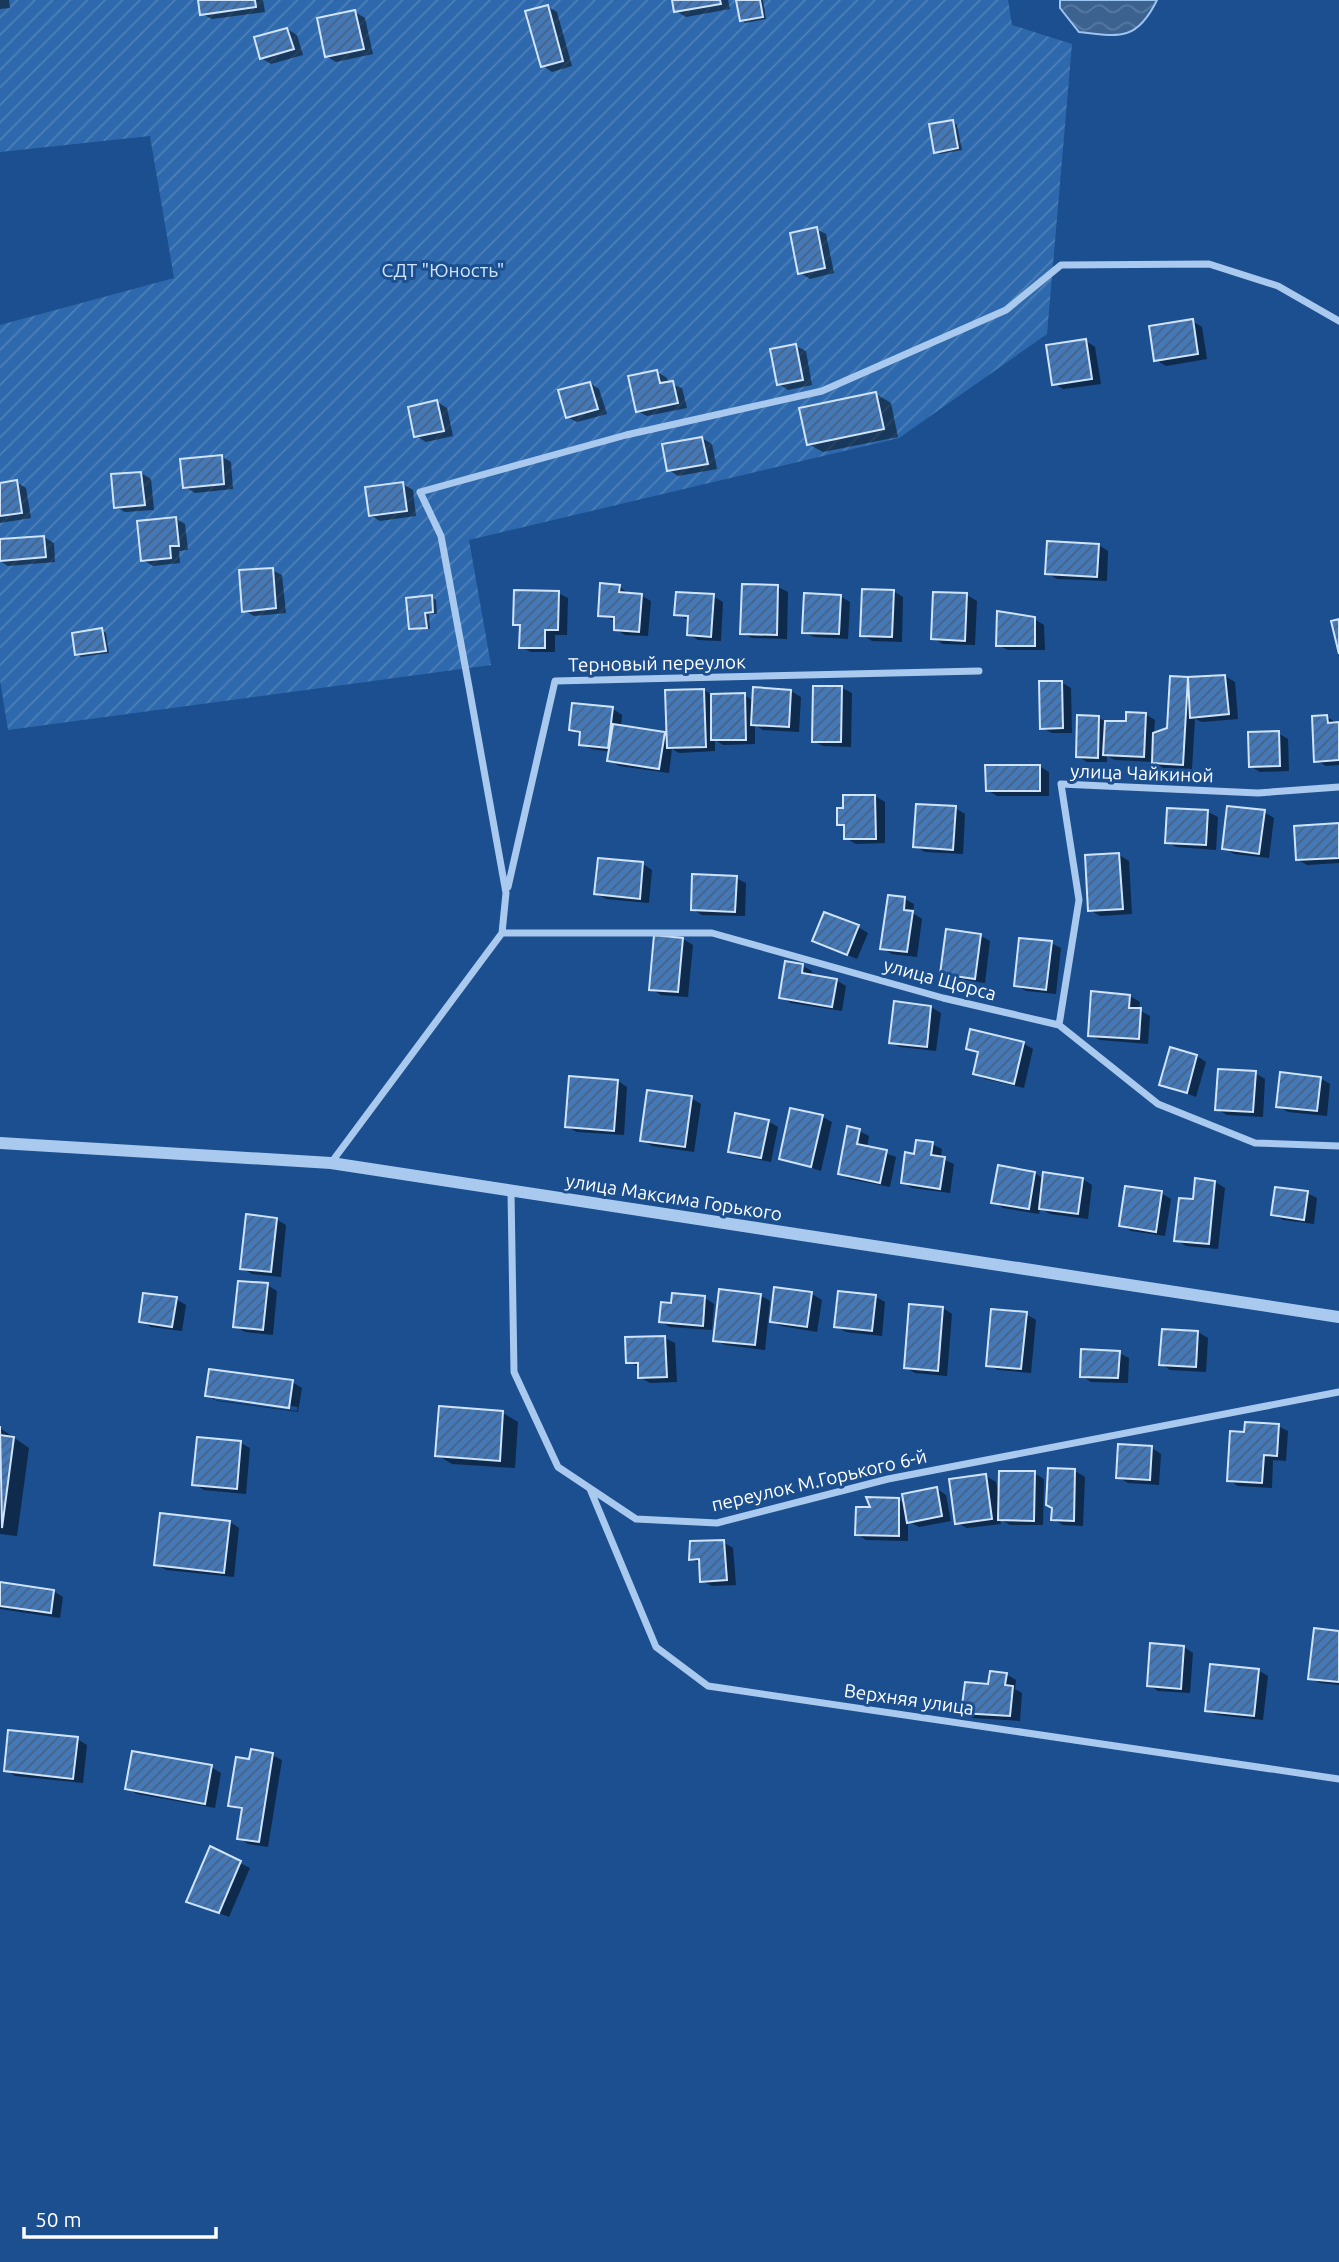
<svg xmlns="http://www.w3.org/2000/svg" width="1339" height="2262" font-family="Ubuntu,sans-serif">
  <style>
    .garden { fill: url(#garden-furrows) }
    .water { fill: url(#water-waves); stroke: #9cc4f0; stroke-width: 2 }
    .shadow { fill: #0007; fill-rule: evenodd }
    .building { fill: url(#building-hatch); stroke: #cfe3fa; stroke-width: 2 }
    .lines { fill: none; stroke-linecap: round; stroke-linejoin: round }
    .minor { stroke: #a9c9ee; stroke-width: 7 }
    .tertiary { stroke: #a9c9ee; stroke-width: 12 }
    .labels { text-anchor: middle; dominant-baseline: central; stroke-width: 6; stroke-linejoin: round; paint-order: stroke }
    .park-label { font-size: 19px; fill: #cfe3fa; stroke: #1b4f8f }
    .street-label { font-size: 19px; fill: #fff; stroke: #1b4f8f }
  </style>
  <defs>
    <pattern id="garden-furrows" width="10" height="10" patternUnits="userSpaceOnUse" patternTransform="scale(1.75)"><rect width="10" height="10" fill="#2e69ad"/><path d="M-1 1l2-2M0 10L10 0M9 11l2-2" fill="none" stroke="#4d80b9"/></pattern>
    <pattern id="water-waves" width="16" height="10" patternUnits="userSpaceOnUse" patternTransform="scale(1.75)"><rect width="16" height="10" fill="#3c6290"/><path d="M0 5q4-4 8 0t8 0" fill="none" stroke="#597aa1"/></pattern>
    <pattern id="building-hatch" width="6" height="6" patternUnits="userSpaceOnUse" patternTransform="scale(1.75)"><rect width="6" height="6" fill="#4478b7"/><path d="M-1 1l2-2M0 6l6-6M5 7l2-2" fill="none" stroke="#486282"/></pattern>
  </defs>
  <rect width="100%" height="100%" fill="#1b4f8f"/>
  <!-- garden -->
  <path class="garden" d="M0,0h1008l4,25 60,19 -25,290 -148,104 -430,102 22,125 -483,65 -8,-50v-355l174,-47 -24,-142 -150,16z"/>
  <!-- water -->
  <path class="water" d="M1060,0h97c-20,41 -37,37 -78,32l-19,-24z"/>
  <!-- shadow -->
  <path class="shadow" d="M0,0h9l1,8 -10,1z
    M200,0h63l2,12 -53,7 -10,-5z
    M674,0h54l2,9 -44,8 -10,-6z
    M738,0h25l3,19 -21,4 -4,-3z
    M547,6l10,6 15,54 -20,6 -9,-6z
    M355,12l10,6 8,36 -37,8 -10,-6z
    M287,29l10,6 6,20 -32,9 -10,-6z
    M953,122l4,3 5,25 -22,4 -5,-2z
    M816,229l10,5 8,39 -24,6 -10,-6z
    M1192,321l10,6 5,32 -41,7 -10,-6z
    M1086,341l9,6 6,37 -38,5 -9,-6z
    M796,346l10,5 6,34 -24,5 -9,-6z
    M657,372l10,6 1,5 14,5 5,20 -40,8 -10,-5z
    M590,383l9,6 8,25 -30,8 -10,-5z
    M876,394l15,9 7,34 -75,15 -15,-8z
    M437,402l10,6 6,28 -27,6 -10,-6z
    M702,438l10,6 5,25 -39,7 -9,-6z
    M221,456l10,6 2,27 -38,4 -10,-6z
    M141,473l10,6 3,31 -29,2 -10,-5z
    M16,482l10,6 5,30 -31,5v-38z
    M403,484l10,6 3,26 -36,5 -10,-6z
    M175,518l10,6 3,26 -9,1 1,12 -27,3 -10,-6z
    M44,537l10,6 1,19 -47,4 -8,-5v-20z
    M1099,545l9,6 -1,30 -50,-2 -10,-6z
    M272,570l10,5 4,38 -32,3 -10,-6z
    M619,586l10,8 13,2 9,5 -3,35 -23,-1 -10,-6 1,-8 -16,-6z
    M778,587l10,5 -1,47 -35,-1 -10,-5z
    M893,591l10,6 -1,45 -30,-1 -10,-6z
    M558,593l10,5 -1,37h-12v17h-24l-10,-5v-19l-6,-4z
    M935,594l32,1 10,6 -2,44 -32,-1 -10,-6z
    M713,596l10,6 -2,39 -23,-1 -10,-6 1,-14 -13,-6z
    M840,596l10,6 -2,37 -34,-2 -10,-5z
    M432,597l4,3 1,14h-8l1,15 -19,-1z
    M1034,619l10,6 1,25h-37l-10,-5z
    M102,630l4,3 3,20 -28,4 -4,-3z
    M1225,676l10,6 3,37 -36,3 -7,-3 -3,50 -29,-1 -10,-6 -38,-2 -8,-4v6h-20l-10,-6 22,-38 7,4 21,1 18,-9 10,6 -1,14 15,-5 3,-51z
    M1061,682l10,6 1,45h-20l-10,-5z
    M815,687l27,1 10,5 -1,54 -28,-1 -10,-5z
    M704,690l8,5h32l10,6 37,-10 10,6 -2,35 -36,-2 -8,-5v19l-32,1 -8,-5v11l-36,2 -7,-4 -3,24 -50,-7 -10,-6 2,-8 -20,-3 -10,-5 1,-8 -11,-6 42,-21 9,6 -1,12 47,9z
    M1327,717l12,7v41l-13,1 -10,-6z
    M1278,733l10,6 1,32 -29,1 -10,-6z
    M1039,766l10,6v24h-52l-10,-6z
    M875,796l10,6v41l-29,1 -10,-6v-10l-7,-4 6,-14z
    M955,808l10,6 -2,40 -38,-2 -10,-6z
    M1169,809l39,3 10,5 -2,33 -40,-3 -9,-5z
    M1264,812l10,6 -5,40 -35,-4 -10,-6z
    M1339,825v38l-32,2 -10,-6z
    M1119,855l10,6 3,53 -32,2 -10,-6z
    M643,864l9,6 -3,33 -43,-4 -10,-5z
    M736,878l10,5 -1,33 -43,-1 -10,-6z
    M905,899l9,5 -1,9 9,6 -5,38 -25,-3 -10,-6z
    M858,927l10,6 -11,26 -42,-18z
    M981,936l9,5 -5,42 -33,-5 -10,-5z
    M683,939l10,6 -5,52 -27,-2 -10,-6z
    M1051,943l10,5 -5,46 -30,-3 -10,-6z
    M803,966l9,5 -1,5 25,4 10,6 -4,25 -51,-8 -10,-6z
    M1130,996l10,6 -1,8 11,6 -2,28 -48,-4 -10,-5z
    M895,1003l36,4 10,6 -5,38 -36,-4 -10,-5z
    M1023,1043l10,6 -9,39 -39,-9 -10,-5 5,-20 -12,-6z
    M1197,1056l9,6 -10,35 -35,-13z
    M1255,1073l10,6 -2,38 -36,-2 -10,-6z
    M1320,1078l10,6 -3,32 -39,-4 -10,-6z
    M618,1081l9,6 -3,48 -47,-3 -10,-5z
    M691,1098l10,6 -7,48 -42,-6 -10,-6z
    M792,1110l31,7 9,5 -11,49 -40,-13z
    M768,1121l10,6 -7,35 -32,-6 -9,-5z
    M859,1131l10,5 -2,11 29,10 -6,30 -41,-8 -9,-5z
    M932,1144l10,5 -1,9 13,6 -4,29 -38,-5 -10,-6 14,-26z
    M1035,1173l9,6h39l9,6 -4,34 -38,-5 -10,-6 -1,6 -36,-6 -10,-6z
    M1215,1182l10,6 -7,61 -32,-3 -10,-6 18,-39z
    M1161,1193l10,6 -6,37 -34,-5 -10,-6z
    M1307,1193l10,5 -3,26 -31,-4 -10,-6z
    M276,1219l10,6 -5,52 -29,-3 -10,-6z
    M267,1285l10,6 -4,44 -28,-3 -10,-6z
    M776,1289l36,5 10,6 -5,32 -36,-6 -10,-5z
    M760,1295l10,6 -5,49 -40,-5 -10,-5z
    M876,1297l9,5 -3,34 -36,-4 -10,-6z
    M705,1298l9,6 -2,26 -42,-3 -10,-6 12,-16z
    M176,1299l10,6 -4,26 -31,-4 -10,-6z
    M943,1308l9,6 -5,62 -32,-3 -9,-5z
    M1026,1314l10,6 -5,53 -33,-3 -10,-5z
    M1198,1332l10,6 -2,34 -36,-2 -9,-6z
    M665,1338l10,5 2,39 -27,1 -10,-6v-10l-12,-5z
    M1119,1353l10,5 -1,25 -37,-1 -9,-6z
    M292,1382l10,6 -4,24 -81,-11 -10,-6zM215,1396l83,11 -1,4 -82,-11z
    M440,1408l63,5 15,9 -3,46 -63,-4 -15,-9z
    M1278,1426l10,5 -2,30 -13,-1 -1,28 -34,-2 -9,-6 17,-47z
    M0,1428l29,20 -12,88 -17,-2z
    M241,1443l9,5 -4,46 -42,-4 -10,-6z
    M1152,1448l9,6 -2,31 -31,-2 -10,-6z
    M1075,1471l10,6 -2,49 -20,-1 -10,-6z
    M1034,1473l10,6 -1,46h-33l-10,-6 1,5 -34,4 -10,-5 29,-47 10,6 4,19z
    M937,1489l9,6 5,26 -32,6 -11,-6v20l-42,-1 -9,-6 15,-25 27,-9 7,4z
    M230,1522l9,6 -5,49 -68,-7 -10,-6z
    M723,1542l10,6 3,37 -24,1 -10,-5 -1,-17 -10,-5z
    M0,1584l53,7 10,6 -3,21 -60,-9z
    M1339,1633v52l-19,-2 -10,-5z
    M1184,1647l9,6 -3,40 -32,-2 -9,-6z
    M1258,1670l10,6 -5,44 -46,-5 -10,-5z
    M1006,1674l10,6 -1,9 7,4 -2,28 -47,-3 -10,-6z
    M77,1739l10,6 -4,38 -68,-7 -9,-6z
    M272,1755l10,5 -14,87 -20,-3 -9,-6 4,-27 -13,-6 21,-44z
    M211,1767l10,6 -6,35 -78,-14 -10,-6z
    M240,1863l10,5 -21,49 -41,-16z"/>
  <!-- building -->
  <path class="building" d="M198,0h57l1,7 -56,8z
    M672,0h48l1,4 -47,8z
    M736,0h24l3,17 -23,4z
    M548,5l15,56 -22,6 -16,-56z
    M355,10l9,39 -39,8 -8,-39z
    M287,28l7,21 -34,10 -6,-22z
    M953,120l5,28 -24,5 -5,-29z
    M817,227l8,41 -27,6 -8,-41z
    M1193,319l5,35 -44,7 -5,-35z
    M1086,339l6,40 -40,6 -6,-40z
    M796,344l7,36 -26,5 -7,-36z
    M657,370l3,13 13,-2 5,22 -42,9 -8,-36z
    M590,382l8,27 -32,9 -8,-28z
    M876,392l8,37 -77,16 -8,-37z
    M437,400l7,31 -30,6 -6,-30z
    M702,437l6,27 -41,7 -5,-27z
    M222,455l2,29 -41,4 -3,-29z
    M141,472l4,33 -31,3 -3,-34z
    M17,480l5,33 -22,3v-33z
    M403,482l4,29 -38,5 -4,-29z
    M176,517l3,29h-9l1,12 -30,3 -4,-40z
    M44,536l2,21 -46,4v-22z
    M1047,541l52,3 -2,33 -52,-3z
    M273,568l3,40 -34,4 -3,-42z
    M600,583l20,2 -1,7 23,2 -3,38 -25,-2v-13l-16,-1z
    M742,584l36,1 -1,50 -37,-1z
    M862,589l32,1 -2,47 -32,-1z
    M514,590l45,1 -1,39h-13v18h-26l1,-23h-7z
    M676,592l38,2 -3,43 -24,-2 1,-19 -14,-1z
    M933,592l34,1 -2,48 -34,-2z
    M804,593l37,2 -2,39 -37,-1z
    M432,595l1,17 -8,1 2,15 -18,1 -3,-31z
    M997,611l38,6v29h-39z
    M1339,619v35l-8,-33z
    M102,628l4,23 -31,4 -3,-22z
    M1225,675l4,39 -39,4 -2,-41z
    M1170,676l18,1 -5,88 -31,-2 1,-30 14,-5z
    M1039,681h23l1,47 -23,1z
    M813,686h29l-1,56h-29z
    M753,687l38,3 -2,37 -38,-2z
    M704,689l2,58 -39,1 -2,-58z
    M745,693l1,47h-35v-46z
    M572,703l41,4 -5,41 -29,-3 1,-13 -11,-2z
    M1126,712l20,1 -2,44 -41,-2 2,-34h21z
    M1077,715l22,1 -1,42 -22,-1z
    M1327,715l1,8 11,-1v38l-25,2 -2,-46z
    M613,724l52,8 -6,37 -52,-8z
    M1279,731l1,35 -31,1 -1,-35z
    M985,765h55v26h-54z
    M843,795h32l1,44h-32v-14h-7v-17h6z
    M916,804l40,2 -3,44 -40,-3z
    M1227,806l38,4 -6,44 -37,-5z
    M1167,808l41,2 -2,35 -41,-2z
    M1339,823v35l-43,2 -2,-34z
    M1119,853l4,56 -35,2 -3,-56z
    M598,858l45,4 -3,37 -46,-5z
    M692,874l45,2 -2,36 -44,-2z
    M888,895l17,2 -1,13 9,1 -6,41 -27,-3z
    M824,912l35,13 -12,30 -35,-14z
    M946,929l35,5 -6,45 -35,-5z
    M654,935l29,3 -5,54 -29,-2z
    M1019,938l33,3 -6,49 -32,-4z
    M785,961l18,3 -1,9 35,6 -5,28 -53,-9z
    M1091,991l39,4 -1,13h12l-2,31 -51,-3z
    M894,1001l37,5 -4,41 -38,-4z
    M970,1029l54,13 -10,42 -41,-10 5,-22 -12,-3z
    M1170,1047l27,8 -10,38 -28,-8z
    M1218,1069l38,2 -3,41 -38,-2z
    M1280,1072l41,5 -4,34 -41,-4z
    M569,1076l49,4 -4,51 -49,-4z
    M647,1090l45,6 -7,51 -45,-6z
    M790,1108l33,7 -12,52 -32,-8z
    M735,1113l34,7 -8,38 -33,-6z
    M847,1126l13,3 -3,15 30,6 -7,33 -42,-9z
    M916,1140l17,2 -2,13 14,2 -5,32 -39,-6 4,-31 9,2z
    M998,1165l37,7 -6,37 -38,-6z
    M1043,1172l40,6 -5,36 -39,-5z
    M1195,1178l20,3 -6,63 -35,-3 5,-43 14,1z
    M1125,1186l37,5 -6,41 -37,-6z
    M1275,1187l33,4 -4,29 -33,-5z
    M246,1214l31,4 -6,54 -31,-3z
    M238,1281l30,2 -5,47 -30,-3z
    M774,1287l38,5 -5,35 -37,-5z
    M719,1289l42,5 -6,51 -42,-4z
    M838,1291l38,4 -4,36 -38,-4z
    M143,1293l34,4 -5,30 -33,-5z
    M672,1293l33,3 -2,30 -44,-4 2,-20 10,1z
    M909,1304l34,3 -5,64 -34,-3z
    M991,1309l36,3 -6,57 -35,-3z
    M1162,1329l36,2 -2,36 -37,-2z
    M665,1336l2,41 -29,1v-15h-12l-1,-26z
    M1081,1349l39,2 -2,27 -38,-1z
    M209,1369l84,11 -4,28 -84,-12z
    M439,1406l64,5 -3,50 -65,-5z
    M1245,1422l34,2 -2,32 -13,-1 -2,28 -35,-2 3,-50 14,1z
    M0,1426v9l14,2 -12,91z
    M197,1437l44,4 -4,48 -45,-4z
    M1118,1444l34,2 -2,34 -34,-2z
    M1048,1468l27,1 -1,52 -23,-1 1,-12 -6,-3z
    M999,1471h36l-1,50 -36,-1z
    M986,1474l6,45 -37,5 -6,-45z
    M937,1487l5,29 -35,7 -5,-29z
    M866,1497l33,1v38l-44,-1 1,-28h14z
    M160,1513l70,8 -6,52 -70,-8z
    M724,1540l3,40 -27,2 -1,-23 -10,1 1,-19z
    M0,1582l54,8 -3,23 -51,-7z
    M1314,1628l25,3v51l-31,-3z
    M1150,1643l34,3 -3,43 -34,-3z
    M1210,1664l49,5 -5,47 -49,-5z
    M990,1671l17,2 -2,12 8,1 -3,30 -49,-3 4,-31 23,2z
    M8,1730l70,7 -5,42 -69,-8z
    M251,1749l22,4 -14,89 -22,-3 5,-31 -14,-2 8,-49 13,2z
    M132,1751l80,14 -7,39 -80,-15z
    M210,1846l31,15 -22,52 -33,-11z"/>
  <g class="lines">
    <!-- minor -->
    <path class="minor" d="M508,887l47,-206 424,-10
      M502,933h210l231,65 116,27 99,79 97,39 84,3
      M1059,1025l20,-125 -18,-116 197,9 81,-6
      M331,1163l171,-230 4,-40 -37,-206 -28,-151 -21,-44 206,-57 196,-44 184,-81 55,-45 148,-1 69,22 61,35
      M511,1192l3,180 44,95 78,52 81,4 171,-44 451,-87
      M590,1489l66,158 52,39 631,93"/>
    <!-- tertiary -->
    <path class="tertiary" d="M0,1143l331,20 1008,154"/>
  </g>
  <g class="labels">
    <!-- park labels -->
    <g class="park-label">
      <text x="443" y="270">СДТ "Юность"</text>
    </g>
    <!-- street labels -->
    <g class="street-label">
      <text transform="translate(657 663) rotate(-1)">Терновый переулок</text>
      <text transform="translate(1142 773) rotate(2)">улица Чайкиной</text>
      <text transform="translate(940 979) rotate(15)">улица Щорса</text>
      <text transform="translate(674 1197) rotate(9)">улица Максима Горького</text>
      <text transform="translate(819 1480) rotate(-13)">переулок М.Горького 6-й</text>
      <text transform="translate(909 1699) rotate(8)">Верхняя улица</text>
    </g>
  </g>
  <!-- scale -->
  <path d="M24 2227v10h192v-10" fill="none" stroke="#ffffff" stroke-width="3.5"/>
  <text x="35" y="2227" font-size="21" fill="#ffffff" stroke="#1b4f8f" stroke-width="5" paint-order="stroke">50 m</text>
</svg>
